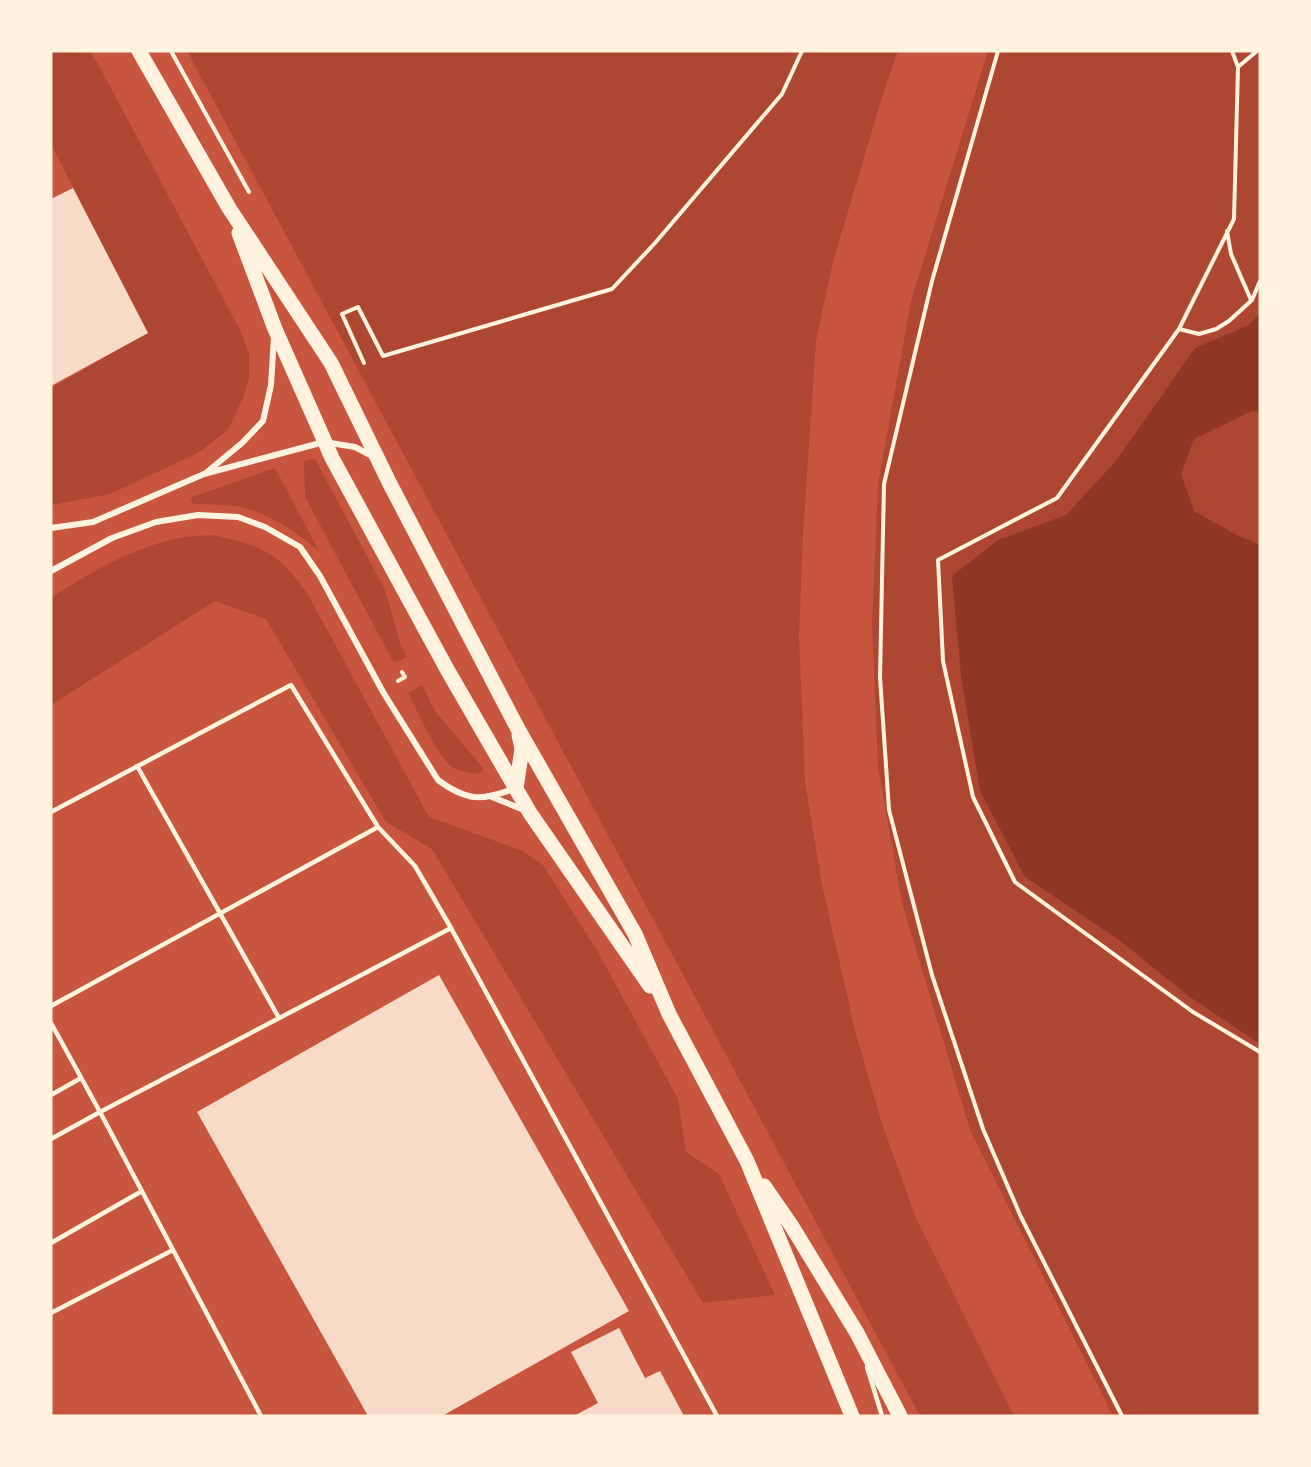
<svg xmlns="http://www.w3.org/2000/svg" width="1311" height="1467" font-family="'DejaVu Sans',sans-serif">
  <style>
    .green { fill: #ae4732 }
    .water { fill: #8f3625 }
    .building { fill: #f7dbc8 }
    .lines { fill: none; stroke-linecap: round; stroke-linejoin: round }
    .path { stroke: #fff3e0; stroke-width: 4 }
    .service { stroke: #fff3e0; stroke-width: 4.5 }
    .minor { stroke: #fff3e0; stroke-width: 6 }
    .primary { stroke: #fff3e0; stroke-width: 15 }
  </style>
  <rect width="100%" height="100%" fill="#c8553d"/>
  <!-- green -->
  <path class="green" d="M51,51h38l8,11 143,268 9,24v25l-7,21 -14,30 -30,23 -88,41 -59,11v-117l97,-55 -97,-189z
    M187,51h711l-15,43 -50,168 -17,79 -13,193 -4,101 6,147 17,103 33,145 27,94 34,94 98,198h-94z
    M988,51h272v1365h-147l-143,-286 -68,-227 -24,-137 -6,-140 6,-142 33,-183z
    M315,459l70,131 15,53 7,14 -13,6 -89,-166 -1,-36z
    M275,468l44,83c-24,-20 -47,-36 -78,-44 -15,-3 -32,-2 -48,-3l-2,-3 1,-4z
    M212,535c50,11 65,16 95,58l122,224 94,34 20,14 55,87 80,147 8,53 33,22 56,121 -72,8 -271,-454 -46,-27 -120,-203 -51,-18 -164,104v-107c38,-25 83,-51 128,-60 11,-2 23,-2 33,-3z
    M422,685l13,26 48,57 -3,6c-8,-1 -20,-2 -28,-7 -14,-9 -35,-57 -44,-74z"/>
  <!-- water -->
  <path class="water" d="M1260,314v98l-8,-1 -58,28 -13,35 13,37 39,22 27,12v499l-70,-47 -71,-57 -94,-63 -45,-86 -19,-115 -9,-100 46,-36 68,-25 50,-54 79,-113 52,-22z"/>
  <!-- building -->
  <path class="building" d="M73,188l75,145 -97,53v-187z
    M439,975l190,336 -187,105h-74l-171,-304z
    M619,1328l26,50 15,-7 24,45h-110l24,-13 -27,-51z"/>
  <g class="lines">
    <!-- path -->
    <path class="path" d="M171,51l78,141
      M998,51l-66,230 -48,203 -4,193 9,133 43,165 51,154 38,88 101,199
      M1232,51l6,16 -4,152 -55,110 -122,169 -119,62 5,101 30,136 42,85 178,130 67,40
      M1238,67l19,-16
      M1227,231l4,23 20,46
      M1179,329l20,5 17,-5 13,-8 23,-21 8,-19
      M364,363l-22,-49 16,-7 25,49 229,-67 43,-46 127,-149 20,-43
      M398,681l7,-4 -3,-5"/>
    <!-- service -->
    <path class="service" d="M137,766l142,252
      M51,812l240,-127 87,142 37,39 36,62
      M51,1006l327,-179
      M51,1023l49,89 -49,27
      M51,1095l30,-17
      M51,1243l91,-52
      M51,1313l122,-63
      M867,1367l15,49
      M261,1416l-161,-304 351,-184 266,488"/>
    <!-- minor -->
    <path class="minor" d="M207,472l35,-29 21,-22 8,-36 3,-48
      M51,528l42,-6 111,-48 120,-32 31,5 17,9
      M51,571l61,-33 44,-16 42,-7 40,2 27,10 35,20 20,29 63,116 55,88c30,22 44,21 78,8
      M492,797l32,13"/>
    <!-- primary -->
    <path class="primary" d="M139,51l90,157 102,155 59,121 128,245 117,205 34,80 78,147 105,255
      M239,233l36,96 57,129 116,213 82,142 120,173
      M516,788l6,-39 -3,-14
      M764,1186l27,39 66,108 43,83"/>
  </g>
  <!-- border -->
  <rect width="1311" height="1467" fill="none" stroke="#fff3e0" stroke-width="105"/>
</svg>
